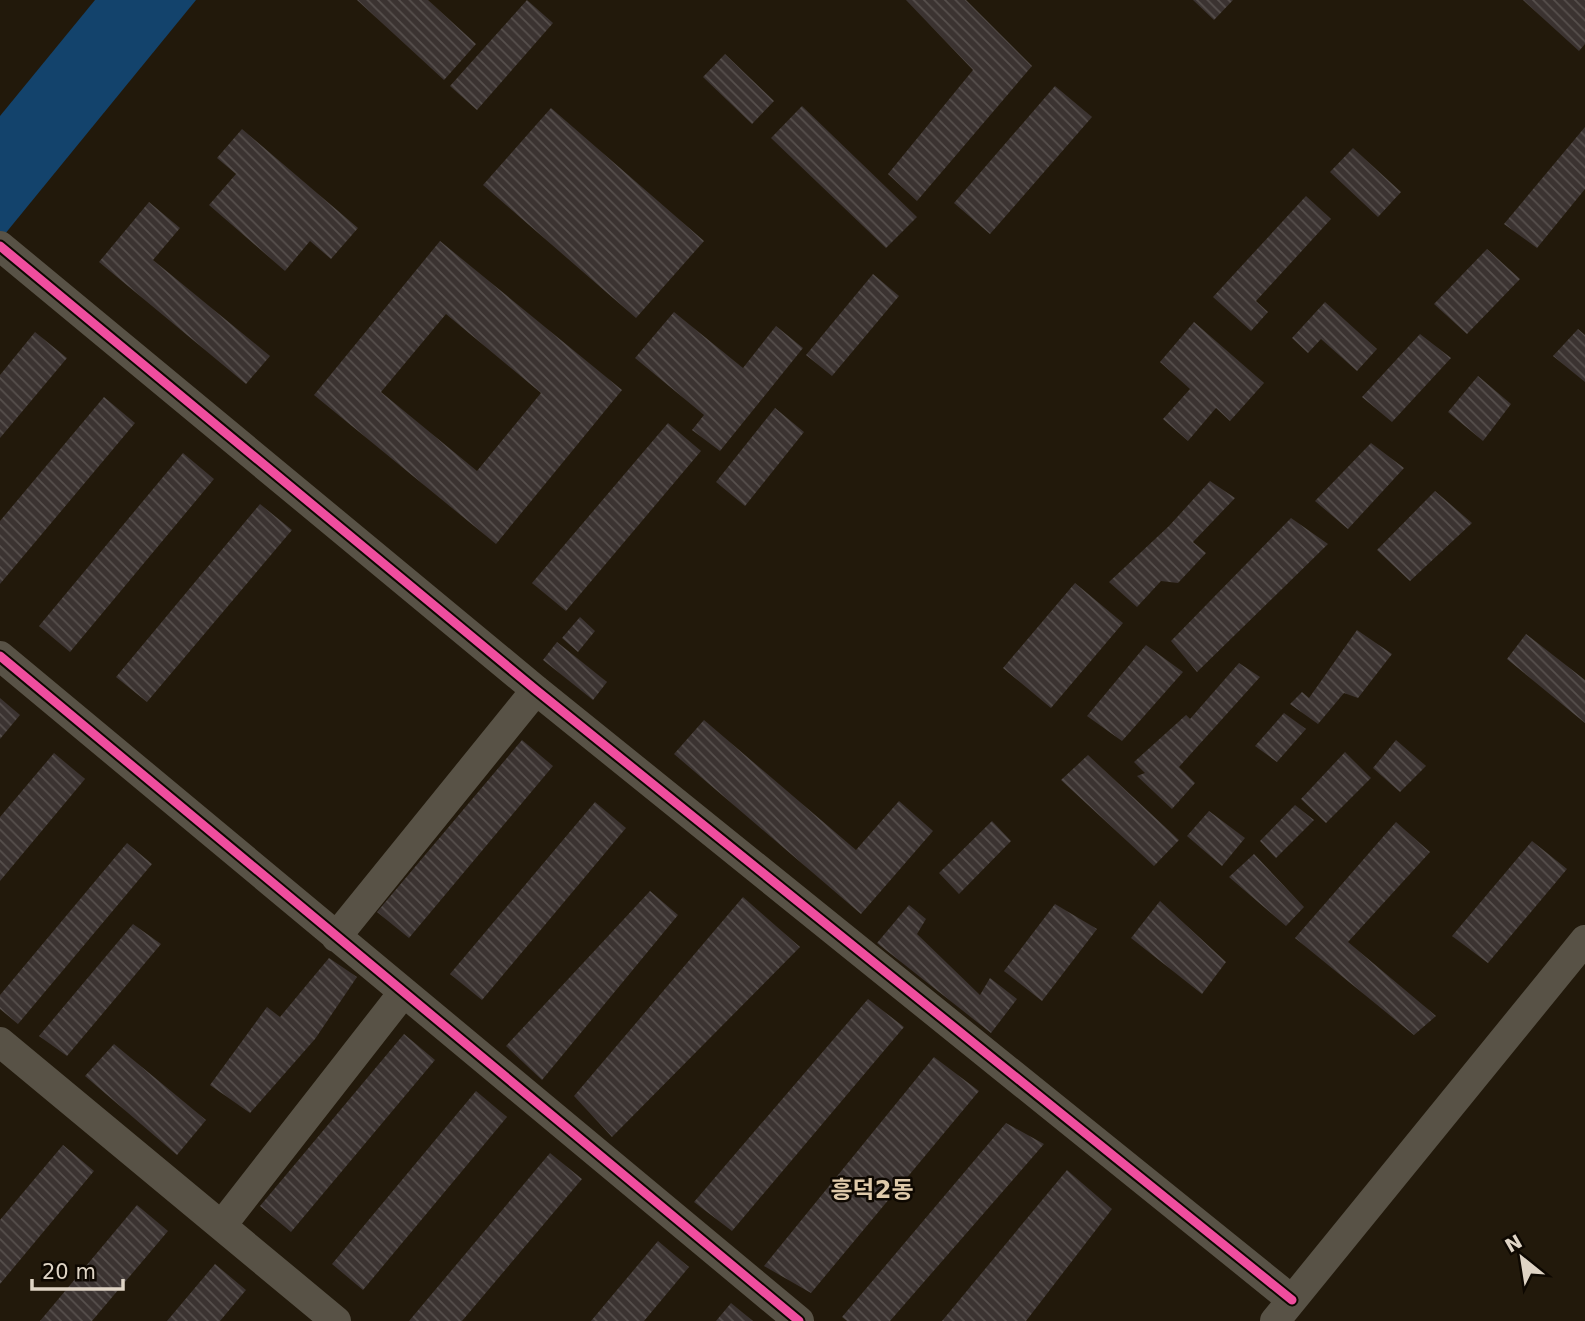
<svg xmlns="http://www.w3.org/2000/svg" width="1585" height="1321" font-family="'DejaVu Sans','Noto Sans KR',sans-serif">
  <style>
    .water { fill: #13436c }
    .building { fill: url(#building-back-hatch); fill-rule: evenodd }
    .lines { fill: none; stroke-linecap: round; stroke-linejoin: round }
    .street { stroke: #585246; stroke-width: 30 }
    .cycleway-casing { stroke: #0e0801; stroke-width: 13 }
    .cycleway { stroke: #ef4d9e; stroke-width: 9 }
    .labels { text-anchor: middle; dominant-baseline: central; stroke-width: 5; stroke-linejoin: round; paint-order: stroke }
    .quarter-label { font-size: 24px; font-weight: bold; fill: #dfcaaa; stroke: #0e0801 }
  </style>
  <defs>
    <pattern id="building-back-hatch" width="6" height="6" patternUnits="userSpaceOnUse" patternTransform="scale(1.75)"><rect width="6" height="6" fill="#3b3331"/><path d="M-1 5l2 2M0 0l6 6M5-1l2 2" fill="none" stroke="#57504d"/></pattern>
  </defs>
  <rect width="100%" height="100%" fill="#22190b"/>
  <!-- water -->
  <path class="water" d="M95,0h101l-196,240v-124z"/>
  <!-- building -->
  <path class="building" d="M357,0h71l48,44 -32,36z
    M527,0l26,23 -76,87 -27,-24z
    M906,0h60l66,66 -115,135 -29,-27 85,-104z
    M1193,0h40l-19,20z
    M1523,0h62v44l-6,7z
    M725,54l49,47 -22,23 -49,-47z
    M1055,86l37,31 -102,117 -36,-31z
    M802,106l115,111 -31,31 -115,-110z
    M551,108l153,133 -68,77 -153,-133z
    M1585,127v62l-48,59 -33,-24z
    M242,129l116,99 -27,31 -21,-18 -25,30 -76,-66 27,-31 -19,-16z
    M1353,148l48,44 -23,25 -48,-45z
    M1306,196l25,23 -75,82 12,11 -17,19 -38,-34z
    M149,202l31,26 -27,32 117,96 -24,28 -147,-122z
    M440,241l182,149 -126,154 -182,-149zM446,314l95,79 -64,78 -96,-79z
    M1487,249l33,30 -53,55 -33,-30z
    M873,274l26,22 -67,80 -26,-21z
    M1325,302l52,47 -20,22 -36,-32 -13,14 -16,-15z
    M674,312l69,56 33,-42 27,22 -83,103 -28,-21 12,-15 -69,-57z
    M1194,322l70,61 -34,38 -14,-13 -28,33 -25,-22 27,-30 -30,-27z
    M1578,329l7,6v47l-32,-26z
    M35,332l32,26 -67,80v-63z
    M1420,334l31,24 -59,64 -30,-25z
    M1478,376l33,28 -28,37 -35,-29z
    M104,397l31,26 -135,161v-63z
    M775,408l29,24 -59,74 -29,-24z
    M668,423l33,28 -135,160 -34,-28z
    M1371,443l33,25 -56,61 -33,-28z
    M183,453l31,26 -144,173 -31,-26z
    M1210,481l25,17 -42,44 13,11 -28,30 -17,-2 -24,26 -28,-25 60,-56z
    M1435,491l37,32 -62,58 -33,-31z
    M260,504l32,26 -145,172 -31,-25z
    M1291,518l37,26 -131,128 -26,-31z
    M1075,583l48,40 -72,85 -48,-40z
    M580,617l15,14 -17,21 -16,-14z
    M1357,630l35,24 -34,44 -14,-5 -26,31 -28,-20 12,-12 7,6z
    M1526,634l59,46v43l-78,-64z
    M557,642l50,40 -14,18 -50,-40z
    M1146,645l37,27 -61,69 -35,-25z
    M1239,663l21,14 -81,90 16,16 -23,26 -35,-33 8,-3 -11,-11 52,-47 4,4z
    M0,698l20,17 -20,24z
    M1284,713l22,16 -29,33 -22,-16z
    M704,720l152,130 43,-49 34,30 -72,83 -187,-160z
    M522,740l31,26 -144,172 -32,-26z
    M1396,740l30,26 -26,26 -27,-24z
    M1345,752l26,26 -45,45 -25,-24z
    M54,753l31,26 -85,102v-64z
    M1088,755l91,85 -25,26 -93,-86z
    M595,802l31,26 -144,172 -32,-26z
    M1295,805l19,15 -38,38 -16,-17z
    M1209,811l36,27 -23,28 -35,-30z
    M992,821l19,20 -52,53 -20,-21z
    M1396,822l34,30 -82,90 88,74 -22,19 -119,-97z
    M1532,841l35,28 -79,94 -36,-27z
    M127,843l25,21 -134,160 -18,-15v-14z
    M1254,854l50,53 -18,19 -57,-49z
    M650,891l28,24 -136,165 -36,-34z
    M743,897l57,50 -188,190 -38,-41z
    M1160,901l66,61 -24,32 -71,-56z
    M1055,904l42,25 -55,72 -38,-30z
    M909,905l17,14 -9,15 63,61 10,-17 27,21 -26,34 -114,-90z
    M133,924l28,20 -94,112 -28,-20z
    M329,958l28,19 -42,62 -65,74 -40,-28 57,-78 13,10z
    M868,999l36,28 -172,204 -38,-29z
    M404,1034l31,26 -144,172 -31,-26z
    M114,1044l92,76 -29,35 -92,-79z
    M934,1057l45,34 -168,202 -47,-27z
    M476,1091l31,26 -144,173 -31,-26z
    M1006,1123l38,21 -154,177h-43l-5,-4z
    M63,1145l31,26 -94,113v-64z
    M550,1153l32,26 -120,142h-53z
    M1067,1170l45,39 -86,112h-84z
    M137,1205l31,26 -76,90h-52z
    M658,1241l31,26 -45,54h-53z
    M215,1264l31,26 -26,31h-53z
    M731,1303l22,18h-37z"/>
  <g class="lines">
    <!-- street -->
    <path class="street" d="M0,246l536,444 756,610
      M0,656l799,665
      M336,937l200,-247
      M0,1042l336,279
      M222,1225l181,-232
      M1275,1321l310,-381"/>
    <!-- cycleway casing -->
    <g class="cycleway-casing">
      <path id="cycleway" d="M0,246l536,444 756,610
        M0,656l799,665"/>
    </g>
    <!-- cycleway -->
    <use href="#cycleway" class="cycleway"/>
  </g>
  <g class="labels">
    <!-- quarter labels -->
    <g class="quarter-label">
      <text x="872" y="1190">흥덕2동</text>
    </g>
  </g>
  <!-- north arrow -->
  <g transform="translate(1522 1258) rotate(330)" stroke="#0e0801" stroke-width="5" paint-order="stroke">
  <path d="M0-5L12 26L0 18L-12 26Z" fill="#dfd4c5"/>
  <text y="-10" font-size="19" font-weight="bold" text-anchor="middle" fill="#dfd4c5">N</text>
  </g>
  <!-- scale -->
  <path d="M32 1279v10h91v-10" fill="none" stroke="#dfd4c5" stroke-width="3.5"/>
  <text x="42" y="1279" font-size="21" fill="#dfd4c5" stroke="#0e0801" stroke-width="5" paint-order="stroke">20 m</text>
</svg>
